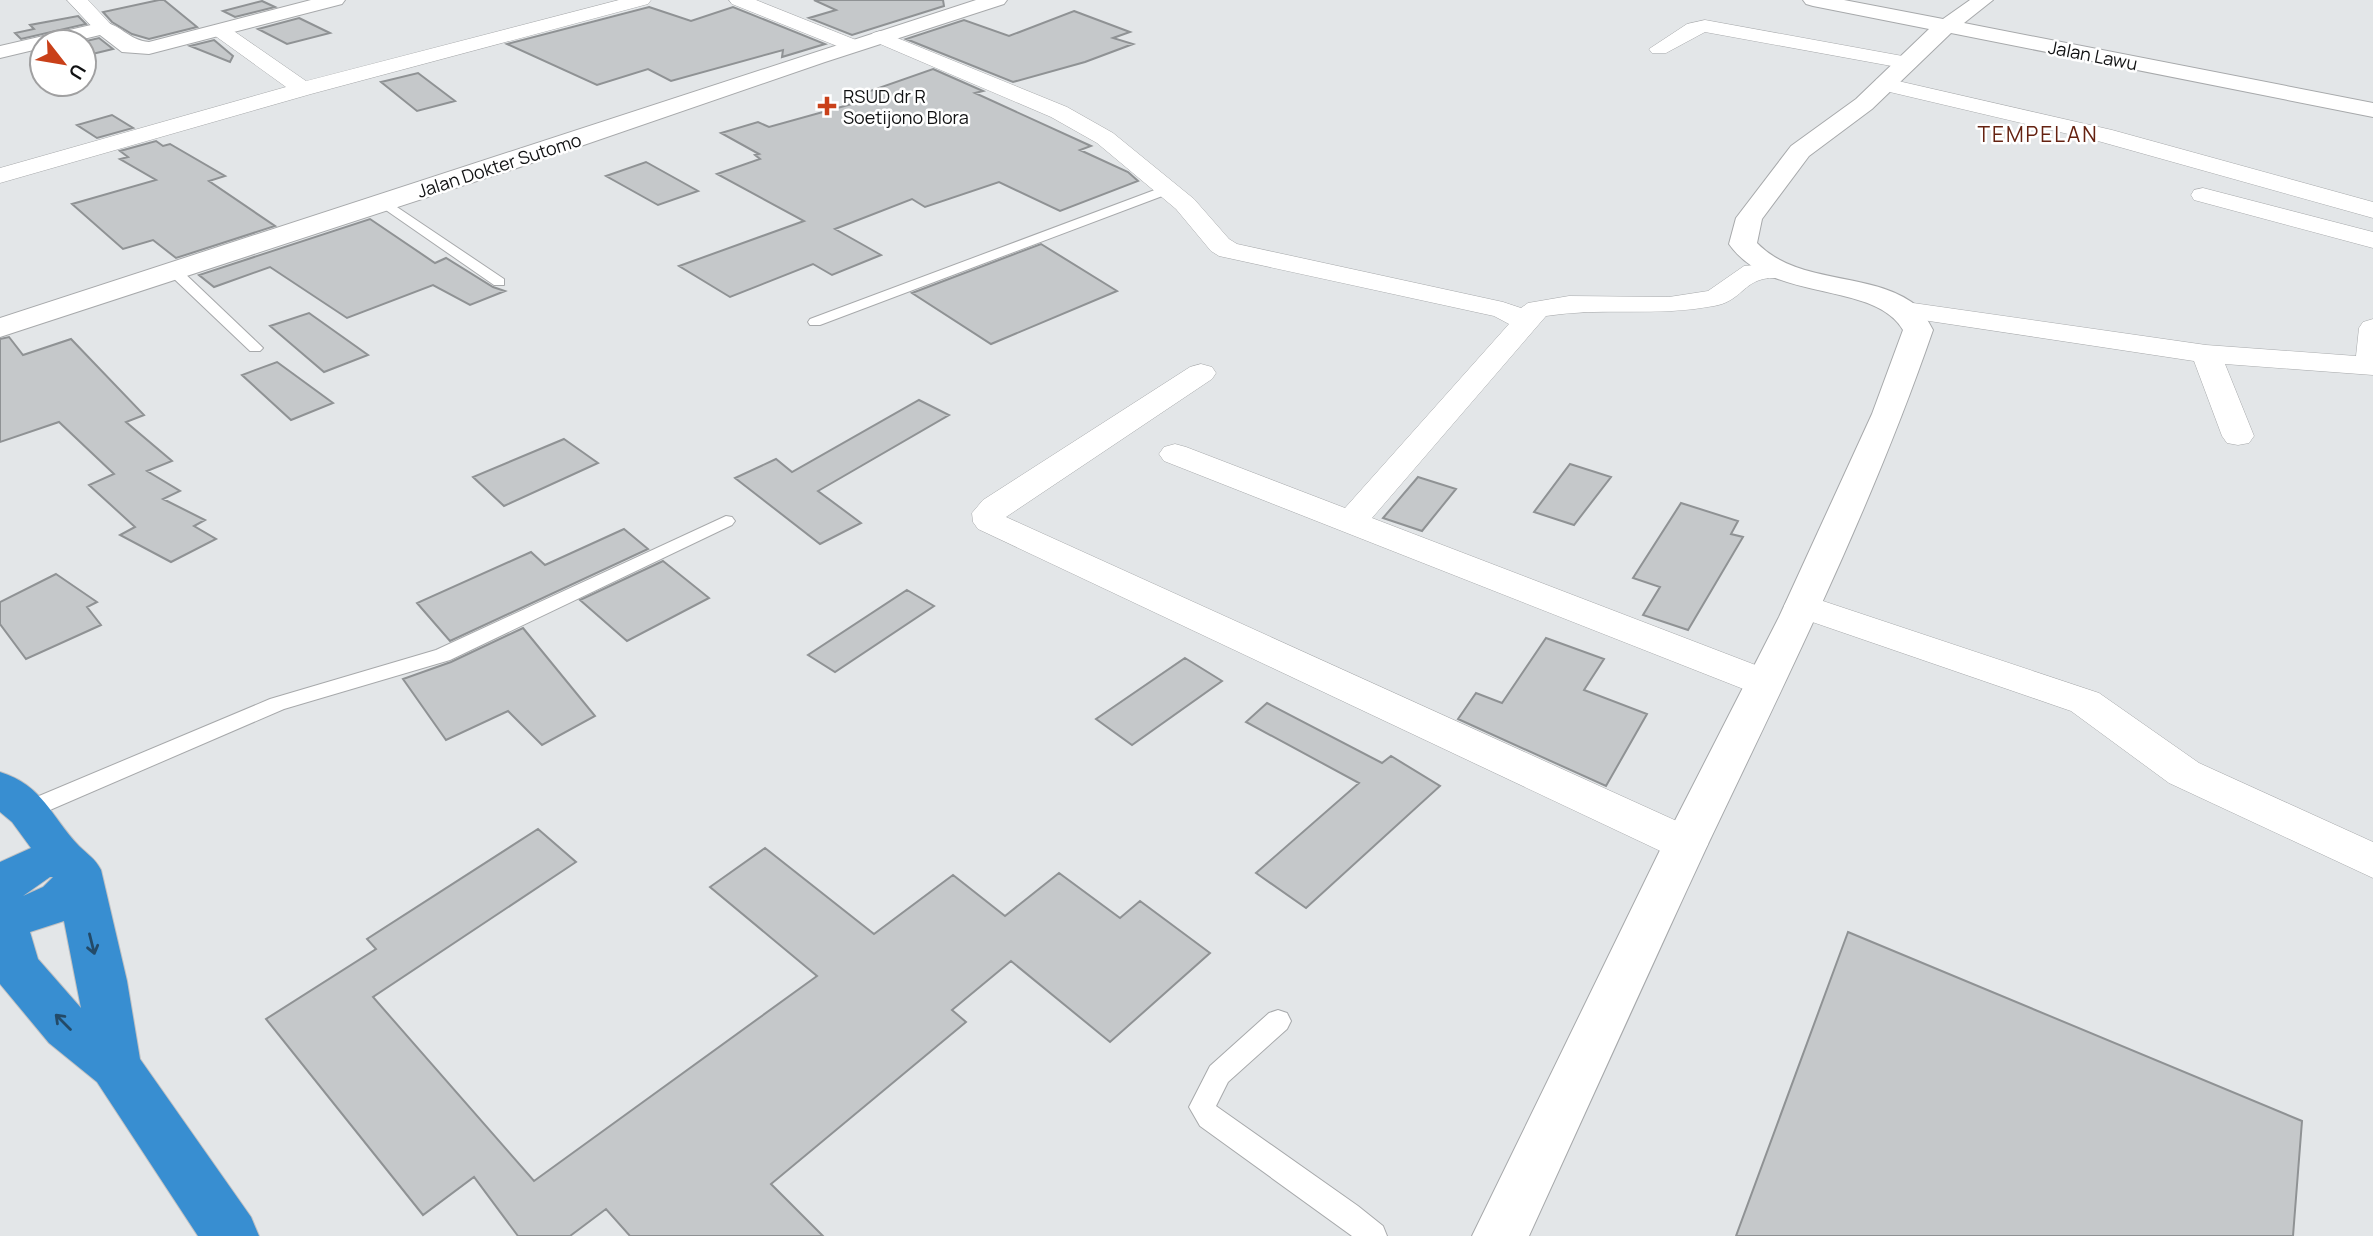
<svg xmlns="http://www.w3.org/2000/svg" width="2373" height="1236" font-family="Manrope,sans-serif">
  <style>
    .building { fill: #c5c8ca; stroke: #8f9294; stroke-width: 2 }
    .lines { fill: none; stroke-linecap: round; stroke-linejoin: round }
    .lane-casing { stroke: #a7a9ab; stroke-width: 2 }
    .street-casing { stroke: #a7a9ab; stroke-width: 1 }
    .secondary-casing { stroke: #a7a9ab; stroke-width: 2 }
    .highway-casing { stroke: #c1c1c2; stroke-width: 2 }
    .lane { fill: #fff; fill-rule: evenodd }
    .street { fill: #fff; fill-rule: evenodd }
    .secondary { fill: #fff; fill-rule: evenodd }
    .highway { fill: #388ed1; fill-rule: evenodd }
    .oneway { stroke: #234a68 }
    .poi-dot { fill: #c94019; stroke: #fff; stroke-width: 2.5 }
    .labels { text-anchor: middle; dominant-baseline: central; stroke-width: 5; stroke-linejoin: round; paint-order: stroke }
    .far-street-label { font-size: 18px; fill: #111213; stroke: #fff }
    .far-poi-label { font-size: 18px; fill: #111213; stroke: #fff; text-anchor: start }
    .far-quarter-label { font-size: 21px; letter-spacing: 2px; fill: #652211; stroke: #fff }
  </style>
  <rect width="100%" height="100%" fill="#e3e6e8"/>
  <!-- building -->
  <path class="building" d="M159,0h5l33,27 -48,12 -17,-5 -20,-12 -9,-10z
    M814,0h129l1,6 -92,29 -43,-17 27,-8z
    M262,1l13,6 -40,10 -12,-6z
    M649,7l42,14 42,-14 92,37 -43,13 1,-7 -112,31 -23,-12 -51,16 -90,-41z
    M1074,11l56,21 -17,6 20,6 -48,18 -72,20 -107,-43 58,-19 45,16z
    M78,16l8,8 -65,15 -6,-6 19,-4 -4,-4z
    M299,18l31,15 -43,11 -29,-15z
    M99,38l14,11 -29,7 -2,-14z
    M214,40l19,16 -3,6 -40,-16z
    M933,69l50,22 -8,2 116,53 -11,4 48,22 10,9 -78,30 -61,-29 -74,25 -13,-8 -77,30 46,26 -49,20 -19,-11 -83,33 -51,-31 125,-45 -87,-47 43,-15 -5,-4 4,-1 -38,-21 37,-11 11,5 90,-25 -9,-4z
    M418,73l37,28 -38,10 -36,-29z
    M112,115l21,13 -36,10 -20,-13z
    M156,141l7,5 7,-2 55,32 -16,5 66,45 -99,32 -23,-18 -30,9 -51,-45 84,-24 -36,-21 8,-2 -8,-6z
    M646,162l52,29 -40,14 -52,-29z
    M370,219l65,44 11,-5 47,29 12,4 -35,14 -37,-20 -86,33 -77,-51 -56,20 -15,-12z
    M1041,244l76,47 -126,53 -79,-51z
    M309,313l59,42 -44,17 -54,-46z
    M9,337l14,18 48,-16 73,76 -18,7 46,39 -25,10 33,20 -17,8 42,21 -11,6 22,13 -45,23 -51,-27 15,-8 -46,-42 25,-11 -55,-52 -59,20v-103z
    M277,362l56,41 -42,17 -49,-45z
    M919,400l30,15 -131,76 43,32 -41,21 -85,-66 41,-19 16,13z
    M564,439l34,24 -94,43 -31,-29z
    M1570,464l41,13 -37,48 -40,-13z
    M1418,477l38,12 -34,42 -39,-13z
    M1681,503l57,18 -7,13 12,3 -55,93 -45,-15 17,-28 -27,-9z
    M624,529l24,20 -198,92 -33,-38 114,-51 14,13z
    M663,561l46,37 -82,43 -47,-41z
    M56,574l41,28 -10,5 14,18 -75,34 -26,-35v-22z
    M907,590l27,16 -99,66 -27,-17z
    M523,628l72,88 -53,29 -34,-34 -62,29 -43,-61 48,-17z
    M1546,638l58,21 -20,31 63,24 -41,72 -148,-67 18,-26 26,10z
    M1185,658l37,23 -90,64 -36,-26z
    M1267,703l115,60 9,-7 49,30 -134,122 -50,-35 103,-90 -113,-61z
    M538,829l38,33 -203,135 161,184 283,-205 -107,-89 55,-39 109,86 79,-59 52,41 54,-43 61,45 20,-17 70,52 -100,89 -99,-81 -59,49 14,12 -195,162 52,52h-193l-24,-27 -36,27h-52l-44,-59 -51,38 -157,-196 110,-70 -9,-10z
    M1848,932l454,189 -9,115h-557z"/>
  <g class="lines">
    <!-- lane casing -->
    <g class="lane-casing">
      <path id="lane" d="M1168,185l6,4 -1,3 -353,133h-10l-2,-3 2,-3z
        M385,199l119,80v6h-10l-114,-79 -2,-3z
        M175,268l5,1 80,76 3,3 -3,3h-10l-80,-76 -2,-3z
        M726,516l6,1 3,4 -3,4 -282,135 -166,49 -248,107 -8,2 -8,-2 -3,-6 3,-6 250,-105 166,-49z
        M1278,1010l9,3 4,8 -4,8 -59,53 -12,24 142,100 25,20 4,10h-35l-152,-110 -11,-19 21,-41 59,-53z"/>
    </g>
    <!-- street casing -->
    <g class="street-casing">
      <path id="street" d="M67,0h21l26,28 -3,4h-14z
        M619,0h32l-3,4 -337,90 -311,89v-15l286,-81 -72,-52 -3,-4 3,-4h14l78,54z
        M729,0h27l105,42 3,4 -3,4h-14l-115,-46z
        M1705,20l203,37 7,2 3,4 -3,4 -7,2 -203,-37 -39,21h-14l-3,-4 38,-25z
        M880,31l187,76 46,26 81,66 35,40 8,5 266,58 18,6 7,-5 41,-7 100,1 39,-6 36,-25 33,-3 9,2 4,6 -4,6c-8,2 -18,0 -26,3 -17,5 -22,22 -46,26 -56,11 -112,1 -168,10l-174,202 407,156 5,9 -5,9 -14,4 -14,-4 -587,-231 -5,-7 5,-7 11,-3 11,3 159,61 164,-184 -15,-8 -275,-60 -8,-5 -35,-42 -79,-66 -46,-26 -178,-76 -3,-4 3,-4z
        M1885,78l227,52 261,72v16l-275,-77 -221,-52 -3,-5 3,-5z
        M2203,188l170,44v16l-179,-48 -3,-5 3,-5z
        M1906,302l300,43 150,11 3,-28 4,-6 10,-3v56l-148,-11 29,72 -5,7 -11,2 -11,-2 -5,-7 -28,-75 -298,-45 -4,-6 4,-6z
        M1201,364l11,3 4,6 -4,6 -206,138 695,315 7,12 -7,12 -15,4 -15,-4 -693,-327 -5,-7 -1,-9 11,-13 207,-133z
        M1802,594l297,99 100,70 174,79v36l-204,-95 -98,-72 -282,-97 -5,-8 5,-8z"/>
    </g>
    <!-- secondary casing -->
    <g class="secondary-casing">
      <path id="secondary" d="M311,0h34l-3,4 -193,50 -27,-2 -22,-17 -29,7h-29v6l-42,10v-12l104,-24c19,4 24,18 45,20z
        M976,0h31l-3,4 -179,58 -311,107 -514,168v-19z
        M1803,0h41l99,19 27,-19h23l-29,23 409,80v14l-422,-84 -79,76 -63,47 -47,63 -5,24c43,44 118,27 161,64 6,6 11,16 15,23 -61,177 -144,344 -224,512 -61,131 -120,263 -180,394h-57l191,-392 116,-227 93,-203 31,-84c-29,-50 -132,-26 -174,-86l7,-26 55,-72 65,-47 73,-70 -116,-23 -7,-2z"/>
    </g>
    <!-- highway casing -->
    <g class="highway-casing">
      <path id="highway" d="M0,772c43,13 51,45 79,74 9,9 16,12 22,24l26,111 13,78 111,158 8,19h-61l-101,-154 -48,-39 -49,-59v-122l31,-14 -19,-26 -12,-10zM50,877h3l-10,10 -20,9zM64,921l17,87 -43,-49 -8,-27z"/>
    </g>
    <!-- lane -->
    <use href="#lane" class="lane"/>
    <!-- street -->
    <use href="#street" class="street"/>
    <!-- secondary -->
    <use href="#secondary" class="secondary"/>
    <!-- highway -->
    <use href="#highway" class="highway"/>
  </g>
  <!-- one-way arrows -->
  <defs><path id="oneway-shaft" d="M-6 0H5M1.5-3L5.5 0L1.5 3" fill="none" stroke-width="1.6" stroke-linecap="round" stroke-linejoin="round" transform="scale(1.75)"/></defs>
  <g class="oneway">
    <use href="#oneway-shaft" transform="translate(92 944) rotate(76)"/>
    <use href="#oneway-shaft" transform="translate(63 1022) rotate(-135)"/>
  </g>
  <!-- markers -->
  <path class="poi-dot" d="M823.5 95.5h7v7h7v7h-7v7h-7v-7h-7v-7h7z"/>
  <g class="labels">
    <!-- far-street labels -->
    <g class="far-street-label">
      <text transform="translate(2093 55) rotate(11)">Jalan Lawu</text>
      <text transform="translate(499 165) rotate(-18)">Jalan Dokter Sutomo</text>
    </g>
    <!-- far-poi labels -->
    <g class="far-poi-label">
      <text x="843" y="96">RSUD dr R<tspan x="843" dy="21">Soetijono Blora</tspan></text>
    </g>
    <!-- far-quarter labels -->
    <g class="far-quarter-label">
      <text x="2038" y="134">TEMPELAN</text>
    </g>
  </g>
  <!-- north arrow -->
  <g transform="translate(63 63) rotate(121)"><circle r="33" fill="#ffffff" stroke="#a0a0a1" stroke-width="2"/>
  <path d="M0-5L12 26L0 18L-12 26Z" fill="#c94019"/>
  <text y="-10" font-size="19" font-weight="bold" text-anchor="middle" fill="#111213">U</text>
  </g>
</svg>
